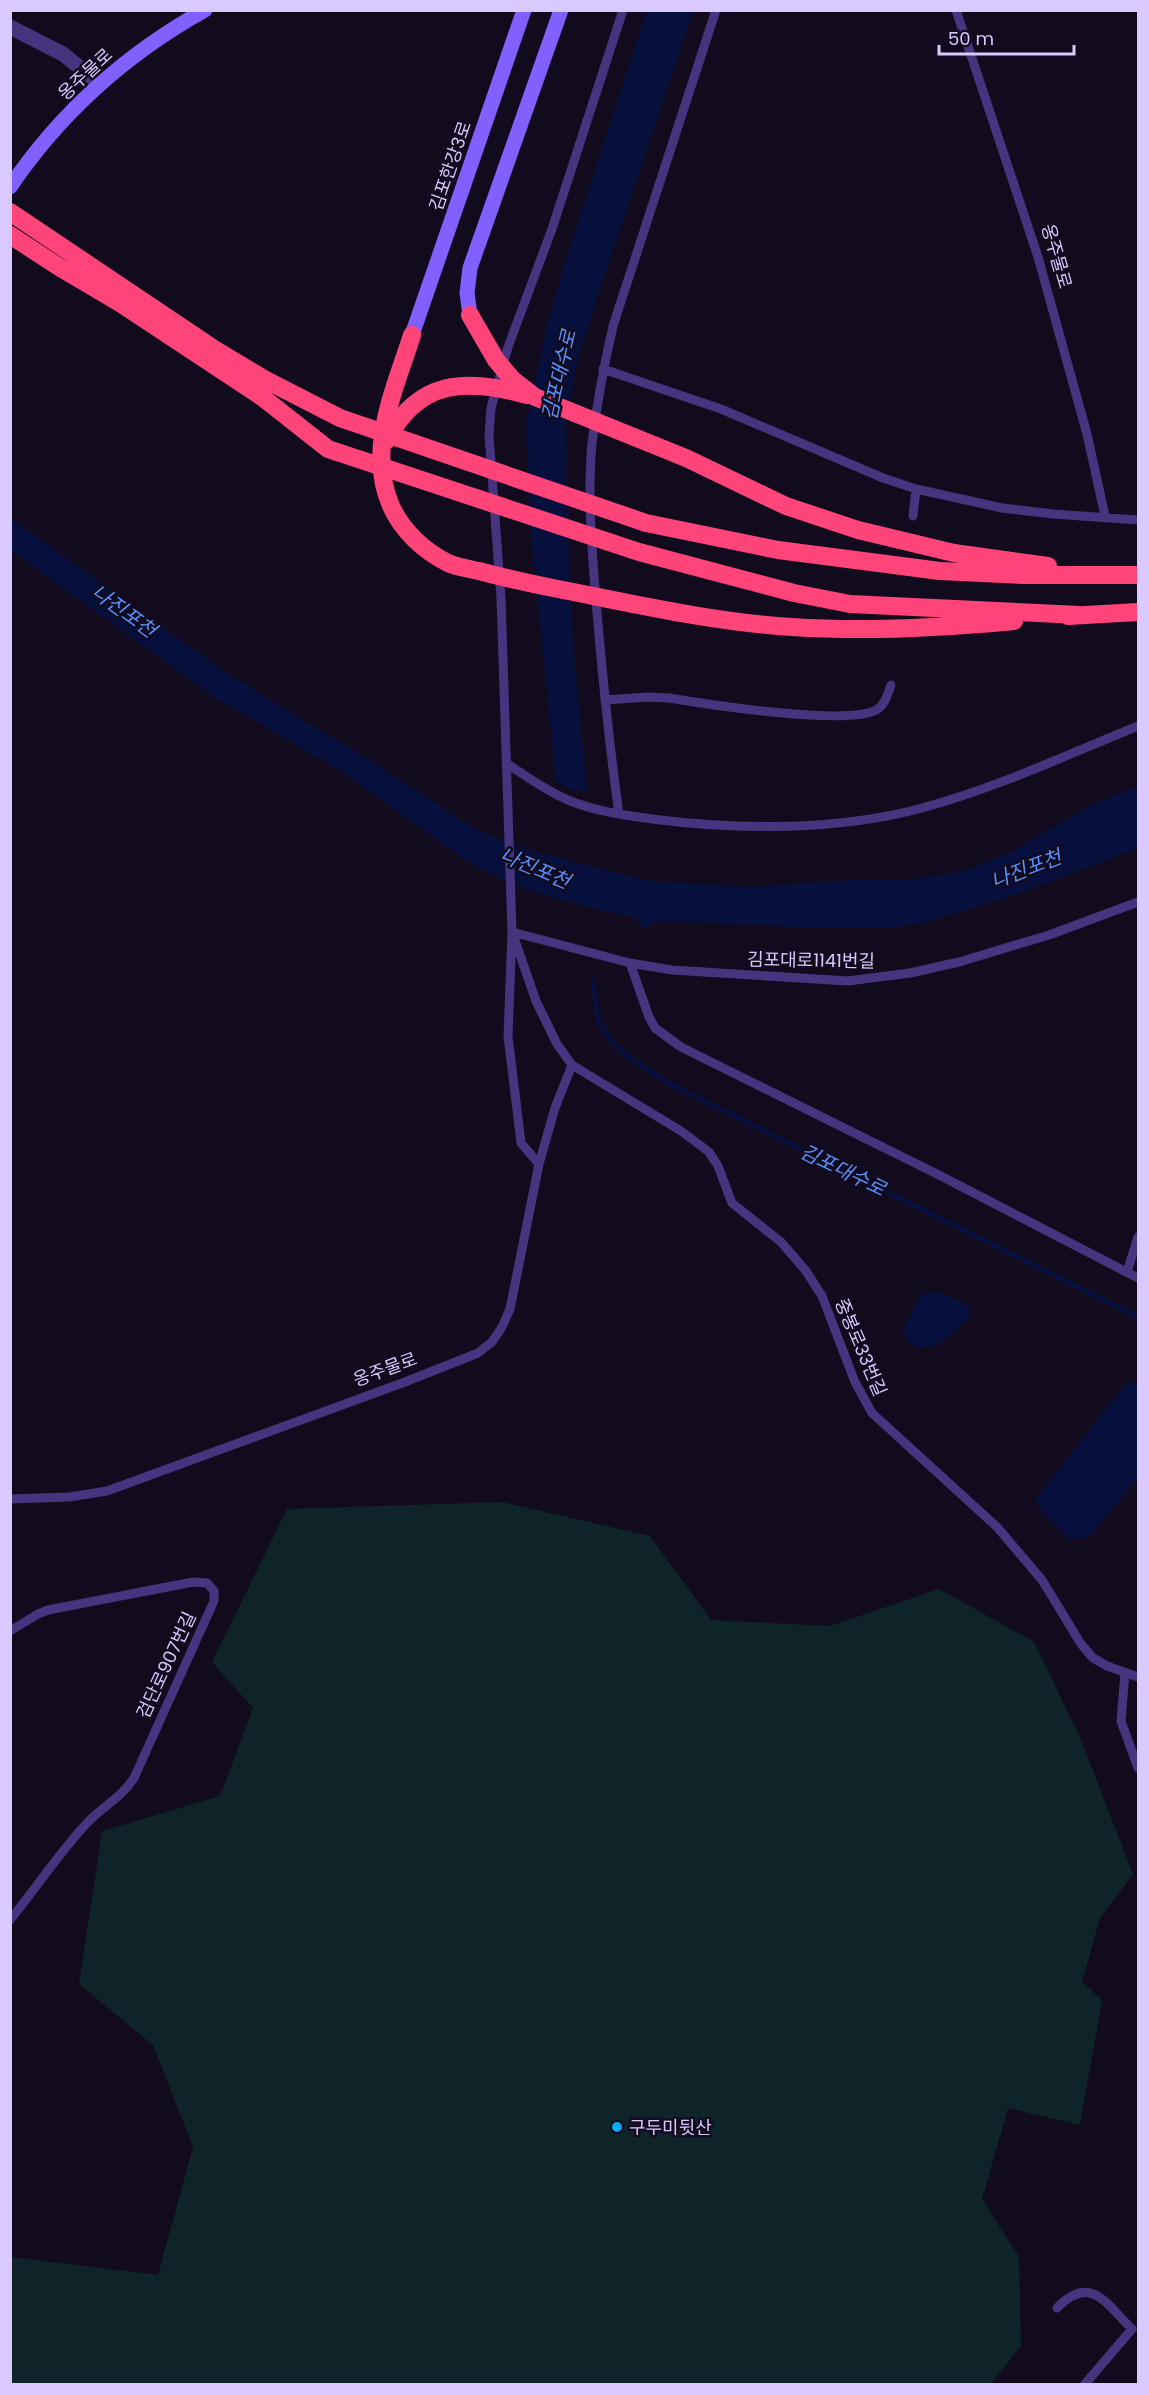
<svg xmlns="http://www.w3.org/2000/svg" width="1149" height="2395" font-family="Poppins,'Noto Sans KR',sans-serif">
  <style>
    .green { fill: #0e2429 }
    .water { fill: #07103c }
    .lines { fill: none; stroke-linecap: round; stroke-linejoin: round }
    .stream { stroke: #07103c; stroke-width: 5 }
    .lane { stroke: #46347f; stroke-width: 9 }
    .street { stroke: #46347f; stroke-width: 15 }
    .secondary { stroke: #8260ff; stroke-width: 15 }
    .highway { stroke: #ff4479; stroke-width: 18 }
    .poi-dot { fill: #00acf4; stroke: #120b1e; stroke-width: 2 }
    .labels { text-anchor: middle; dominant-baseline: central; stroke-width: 5; stroke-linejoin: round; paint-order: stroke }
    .street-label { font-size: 18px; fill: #d9c9ff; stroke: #120b1e }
    .poi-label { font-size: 18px; fill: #d9c9ff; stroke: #120b1e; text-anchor: start }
    .water-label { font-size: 20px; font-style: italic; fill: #5791ff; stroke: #120b1e }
  </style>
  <rect width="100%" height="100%" fill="#120b1e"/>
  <!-- green -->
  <path class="green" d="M502,1502l148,34 61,84 119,6 109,-37 95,53 45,93 54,139 -33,44 -18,64 20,18 -22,125 -72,-17 -26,91 37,58 2,89 -30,38h-980v-127l147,18 35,-128 -40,-102 -74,-61 23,-153 118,-35 33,-88 -41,-46 75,-153z"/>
  <!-- water -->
  <path class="water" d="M647,11h46l-98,292 -19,62 -11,62 3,111 5,109 14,144 -19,-2 -12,-8 -26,-256 -4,-101 21,-98 19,-67z
    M10,518l208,149 82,52 49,28 126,82 45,18 92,25 39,9 99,6 115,-8h49l51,-8 46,-19 79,-46 48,-20v62l-126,48 -89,27 -30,4 -68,1 -159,-7 -13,2 -5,6 -8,-2 -4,-9c-59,-13 -121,-27 -172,-59l-120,-86 -128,-75 -201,-145 -4,-3z
    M938,1291l31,15 1,13 -35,27 -17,2 -9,-6 -6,-10 17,-37z
    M1128,1381l10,4v92l-50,61 -20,1 -30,-32 -2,-8z"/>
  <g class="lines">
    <!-- stream -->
    <path class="stream" d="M593,980c1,17 2,35 11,51 12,22 48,41 70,55l464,231"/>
    <!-- lane -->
    <path class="lane" d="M623,10l-71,219 -44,118 -17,61 -2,27 12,163 11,334 24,69 21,43 15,21 109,66 28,21 9,14 14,37 49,39 25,29 16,25 33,86 17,31 125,114 45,53 39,64 12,14 14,8 31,11
      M956,10l82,247 49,177 18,82
      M603,369l118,40 162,69 33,11 86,19 51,6 85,6
      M913,516l3,-27
      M605,700l44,-3 20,1c36,6 183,29 209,11 8,-6 10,-16 13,-24
      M506,763c20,13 40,28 62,37 26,11 56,15 84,19 86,11 185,12 270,-11 74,-20 145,-53 216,-82
      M619,814c-10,-71 -17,-142 -23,-213 -4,-52 -9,-106 -4,-158 5,-40 12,-78 21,-117l103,-316
      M630,963l19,54 6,11 26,19 256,127 201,104
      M539,1164l-18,-21 -13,-107 4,-104 118,31 42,7 176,11 62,-8 49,-11 90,-27 89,-33
      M1127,1272l11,-35
      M10,1499l59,-2 38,-6 298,-109 73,-29 14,-11 10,-15 8,-18 29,-145 16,-56 17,-43
      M10,1631l28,-17 10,-4 145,-28 14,1 7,8v10l-80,177c-12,19 -32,29 -47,45 -28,30 -51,65 -77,97
      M1125,1673l-4,48 17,47
      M1057,2308c34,-35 49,-4 75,21l-47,55"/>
    <!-- street -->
    <path class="street" d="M10,27l53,27 36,29"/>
    <!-- secondary -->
    <path class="secondary" d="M10,187c51,-75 116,-133 195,-177
      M470,315l-3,-22 3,-25 91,-258
      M412,335l112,-325"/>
    <!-- highway -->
    <path class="highway" d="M10,212l204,137 50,30 76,39 306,105 132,27 162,21 84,4h114
      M10,235l49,32 61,36 142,94 66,52 311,103 155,41 56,11 230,11
      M470,315l26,45 16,19 23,18 151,61 100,48 72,24 96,23 94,13
      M412,335c-17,54 -46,114 -21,171 11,25 33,45 57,57 9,4 21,6 31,8 26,7 53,13 79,18 77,15 155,33 234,38 74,5 148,1 222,-6
      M387,440c31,-61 80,-62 140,-45
      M1068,616l70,-4"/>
  </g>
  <!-- markers -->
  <circle class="poi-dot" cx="617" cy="2127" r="6"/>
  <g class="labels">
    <!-- street labels -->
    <g class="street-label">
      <text transform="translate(85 74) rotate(-43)">옹주물로</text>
      <text transform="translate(450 166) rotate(-71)">김포한강3로</text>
      <text transform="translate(1057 256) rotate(74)">옹주물로</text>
      <text transform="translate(811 960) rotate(1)">김포대로1141번길</text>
      <text transform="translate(861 1347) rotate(67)">중봉로33번길</text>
      <text transform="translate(385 1369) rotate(-20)">옹주물로</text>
      <text transform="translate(166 1665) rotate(-65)">검단로907번길</text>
    </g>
    <!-- poi labels -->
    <g class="poi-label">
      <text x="629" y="2127">구두미뒷산</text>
    </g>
    <!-- water labels -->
    <g class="water-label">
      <text transform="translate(559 375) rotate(-77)">김포대수로</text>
      <text transform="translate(124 611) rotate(36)">나진포천</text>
      <text transform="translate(535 868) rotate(23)">나진포천</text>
      <text transform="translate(1026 869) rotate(-21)">나진포천</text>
      <text transform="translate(843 1170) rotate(26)">김포대수로</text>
    </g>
  </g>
  <!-- border -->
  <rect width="1149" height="2395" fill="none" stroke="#d9c9ff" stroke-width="24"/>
  <!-- scale -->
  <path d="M939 45v9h135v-9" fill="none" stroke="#d9c9ff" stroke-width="3"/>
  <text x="948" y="45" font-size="18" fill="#d9c9ff" stroke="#120b1e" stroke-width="4.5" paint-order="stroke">50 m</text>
</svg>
